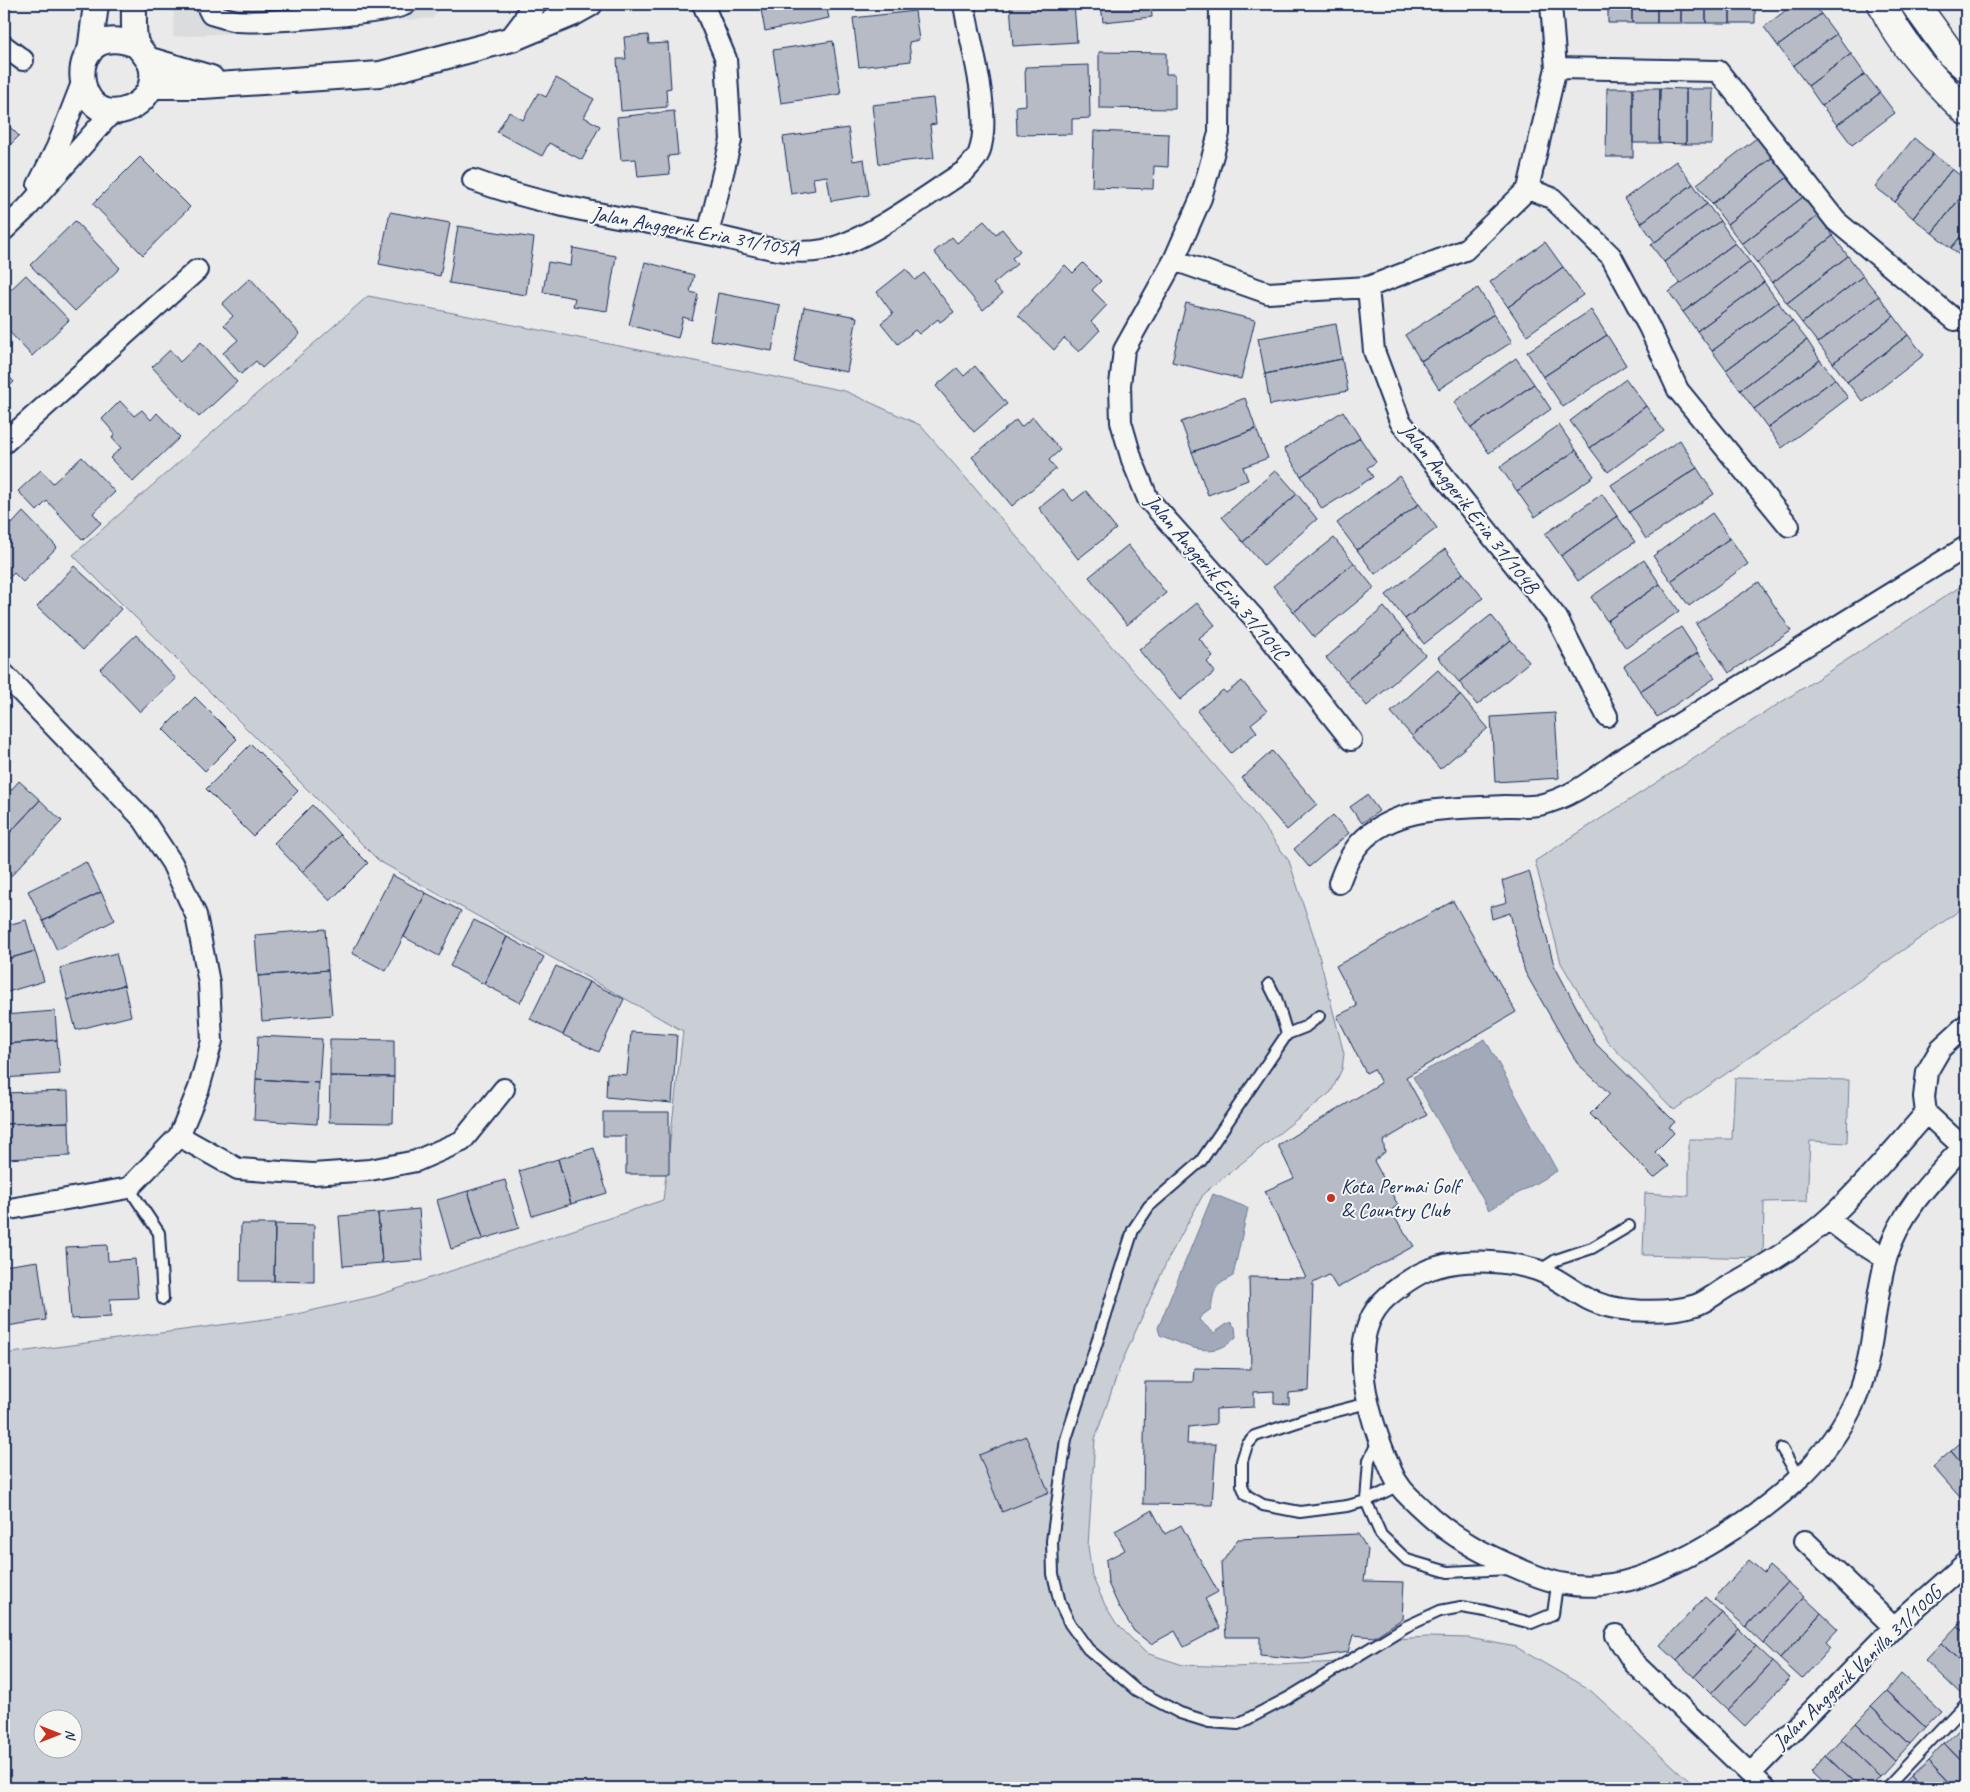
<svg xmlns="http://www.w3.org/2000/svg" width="1970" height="1792" font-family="Caveat,sans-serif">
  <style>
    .built { fill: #dadcde }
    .green { fill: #caced5; stroke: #727e9a; fill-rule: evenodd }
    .water { fill: #a2aaba; stroke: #6c7995 }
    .building { fill: #b6bbc6; stroke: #1b2f5e }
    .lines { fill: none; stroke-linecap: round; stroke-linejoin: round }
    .service-casing { stroke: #1b2f5e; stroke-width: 14 }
    .minor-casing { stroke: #1b2f5e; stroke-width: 24 }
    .tertiary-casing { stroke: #1b2f5e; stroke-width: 28 }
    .secondary-casing { stroke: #1b2f5e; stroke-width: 31 }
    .service { stroke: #f6f6f2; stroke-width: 10 }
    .minor { stroke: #f6f6f2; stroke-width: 20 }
    .tertiary { stroke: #f6f6f2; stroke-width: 24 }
    .secondary { stroke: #f6f6f2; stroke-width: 28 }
    .poi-dot { fill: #c8321e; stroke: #f6f6f2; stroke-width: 2 }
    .labels { text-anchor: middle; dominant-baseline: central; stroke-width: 4; stroke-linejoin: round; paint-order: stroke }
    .street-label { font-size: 21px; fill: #1b2f5e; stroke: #f6f6f2 }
    .poi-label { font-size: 21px; fill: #1b2f5e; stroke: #f6f6f2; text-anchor: start }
  </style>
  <rect width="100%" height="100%" fill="#e9eae9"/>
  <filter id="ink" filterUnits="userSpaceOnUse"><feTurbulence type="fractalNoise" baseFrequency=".02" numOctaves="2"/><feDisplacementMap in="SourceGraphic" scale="10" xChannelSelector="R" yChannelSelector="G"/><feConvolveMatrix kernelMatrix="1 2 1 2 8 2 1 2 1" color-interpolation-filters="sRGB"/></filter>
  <g filter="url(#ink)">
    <!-- built -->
    <path class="built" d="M174,4h269l-10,14 -260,19z"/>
    <!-- green -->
    <path class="green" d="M368,296l477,95 75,34 322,372 47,64 26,79 29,114 -2,15 -11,23 -127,101 -37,68 -46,103 -26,75 -7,107 4,30 13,29 11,18 30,30 37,12 52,2 105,-5 13,-10 42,-13 32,-2 42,1 47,9 74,43 107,98h-1693v-434l284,-38 88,-20 287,-96 20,-169 -304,-170 -306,-306zM42,1720h30v30h-30z
      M1966,583v323l-292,204 -66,-68 -47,-79 -26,-102z
      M1735,1078l114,2 -2,63 -37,-2 -3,60 -43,1 -1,56 -120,-3 2,-62 44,3v-57h43z"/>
    <!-- water -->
    <path class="water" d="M1485,1039l72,132 -68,39 -76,-133z
      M1213,1194l35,14 -15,68c-19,10 -19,13 -22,33l-11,8 -1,3 15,13 16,-11 5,5 1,10c-22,24 -50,9 -76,-2l-2,-7z"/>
    <!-- building -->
    <path class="building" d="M760,4h66l3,14 -64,13z
      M1010,4h64l3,38 -64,4z
      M1101,4h50l1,13 -49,5z
      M1608,4h24v19h-24z
      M1632,4h25v19h-25z
      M1657,4h24v19h-24z
      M1681,4h25v19h-25z
      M1706,4h24v19h-24z
      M1730,4h25v19h-25z
      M1794,4h19l8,10 -43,32 -14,-19z
      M915,11l4,29 -10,2 2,19 -52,6 -6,-49z
      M1821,14l15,20 -43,32 -15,-20z
      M1836,34l15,20 -43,32 -15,-20z
      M648,35l1,9 19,-1 3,45 -5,1 1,18 -46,4 -4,-52h9l-2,-22z
      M833,41l8,53 -60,9 -8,-53z
      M1099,52l67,1v21h9v35l-76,-1z
      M1851,54l14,20 -43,32 -14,-20z
      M1089,65l1,53 -18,1v15l-55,1 -1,-29 10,-1 -1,-38z
      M1865,74l15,19 -43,32 -15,-19z
      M556,78l38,21 -10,18 16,9 -18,34 -33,-17 -7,13 -45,-24 12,-20 14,8 15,-27 8,4z
      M1607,88h26v69h-27z
      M1633,88h27l-1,55h-26z
      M1660,88l26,1v55l-27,-1z
      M1686,89h27l-1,55h-26z
      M1880,93l15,20 -43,32 -15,-20z
      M933,98l3,26 -6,1 4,33 -55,6 -7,-59z
      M674,111l4,44 -10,1 2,18 -32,3 -2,-18 -15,1 -4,-43z
      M4,121l15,15 -15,15z
      M848,128l5,33 11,-2 5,36 -38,6 -4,-25 -14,2 2,12 -24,4 -8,-57z
      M1094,131l75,3 -1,33 -14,-1 -1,23 -61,-2z
      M1758,137l15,20 -61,47 -15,-20z
      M1914,138l19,16 -38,48 -20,-15z
      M1933,154l19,15 -39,49 -18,-16z
      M140,157l50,50 -47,48 -50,-51z
      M1773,157l15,20 -61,47 -15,-20z
      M1676,161l17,23 -52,39 -17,-24z
      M1952,169l14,11v11l-34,42 -19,-15z
      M1788,177l15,20 -61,47 -15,-20z
      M1693,184l14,20 -52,38 -14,-19z
      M1966,191v39l-15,18 -19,-15z
      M1803,197l15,19 -61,47 -15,-19z
      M1707,204l13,17 -56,41 -13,-17z
      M390,212l60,11 -10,53 -61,-12z
      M1818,216l15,20 -61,47 -15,-20z
      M75,221l45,47 -45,43 -45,-46z
      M984,221l12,13 6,-5 18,22 -8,7 5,6 -24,20 9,10 -19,16 -49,-58 18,-15 5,6z
      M1720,221l15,22 -55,41 -16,-22z
      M458,226l76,12 -8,57 -77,-12z
      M1966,230v31l-15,-13z
      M1833,236l15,20 -61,47 -15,-20z
      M1545,242l18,25 -55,40 -18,-25z
      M1735,243l15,19 -67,50 -14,-20z
      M573,248l43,8 -9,55 -34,-5 2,-8 -32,-6 5,-30 23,4z
      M1848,256l15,20 -61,47 -15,-20z
      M645,262l49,13 -4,17 8,2 -6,26 -9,-3 -5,21 -49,-13z
      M1750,262l14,20 -67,49 -14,-19z
      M1083,263l18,18 -9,9 15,15 -16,17 9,8 -21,22 -15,-14 -10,12 -36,-35 47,-50 8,8z
      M1563,267l20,28 -56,40 -19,-28z
      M906,269l9,11 9,-7 30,39 -14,10 -2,-3 -19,15 -4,-4 -17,14 -17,-21 12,-9 -16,-22z
      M26,275l43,45 -37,36 -28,-30v-4l6,-6 -6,-7v-13z
      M1863,276l16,20 -61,47 -16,-20z
      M250,278l50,56 -38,34 -6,-7 -15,13 -18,-21 15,-13 -14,-15 9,-9 -11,-12z
      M1764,282l14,20 -66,49 -15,-20z
      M1478,288l16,26 -73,47 -16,-26z
      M718,293l62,12 -8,46 -62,-11z
      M1879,296l15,20 -61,47 -15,-20z
      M1778,302l14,19 -66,49 -14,-19z
      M1186,303l69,17 -14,59 -69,-17z
      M804,307l53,10 -10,55 -53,-10z
      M1591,310l16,25 -64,42 -16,-25z
      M1494,314l18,28 -73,47 -18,-28z
      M1894,316l14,19 -61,47 -14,-19z
      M1792,321l15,19 -67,50 -14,-20z
      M1336,324l6,35 -77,15 -7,-36z
      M1607,335l19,30 -63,42 -20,-30z
      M1908,335l16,20 -61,47 -16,-20z
      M1807,340l13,20 -66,49 -14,-19z
      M201,342l36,40 -38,35 -47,-50 18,-17 10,12z
      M1516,358l18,26 -63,44 -17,-26z
      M1342,359l6,32 -78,14 -5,-31z
      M1820,360l15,19 -67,49 -14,-19z
      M975,366l32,38 -33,28 -38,-46 21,-18 7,8z
      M4,371l10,11 -10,9z
      M1626,379l20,27 -56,42 -20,-27z
      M1835,379l13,19 -66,50 -14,-20z
      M1534,384l17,25 -62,44 -18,-25z
      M1245,398l11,31 -64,23 -11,-30z
      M120,401l14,15 8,-6 9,10 6,-7 23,24 -47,45 -23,-24 11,-10 -9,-10 3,-4 -13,-15z
      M1646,406l18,25 -56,41 -18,-24z
      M1343,411l17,27 -59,38 -17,-27z
      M1033,417l27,33 -11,10 7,9 -44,37 -40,-49 44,-37 5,7z
      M1559,425l17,25 -59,41 -17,-24z
      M1256,429l12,29 -25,9 5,13 -40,15 -16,-43z
      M1360,438l16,24 -9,6 6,9 -51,32 -21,-33z
      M1680,440l17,28 -68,44 -18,-27z
      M1576,450l18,26 -59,41 -18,-26z
      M82,457l33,35 -22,21 8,10 -18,17 -36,-39 -10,10 -19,-20 23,-21 12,13z
      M1697,468l17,26 -68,45 -17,-27z
      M1276,470l21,24 -54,48 -21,-25z
      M1399,476l20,28 -62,46 -20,-27z
      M1063,489l10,12 13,-10 30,38 -38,30 -39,-51z
      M1297,494l20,25 -53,47 -21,-24z
      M1602,494l15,22 -56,40 -16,-22z
      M1419,504l18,24 -62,46 -18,-24z
      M23,512l34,35 -34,35 -9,-9 -10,10v-67l8,8z
      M1712,513l18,25 -59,43 -18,-25z
      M1617,516l18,26 -57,39 -17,-25z
      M1334,538l20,25 -60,49 -21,-26z
      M1730,538l18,26 -59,42 -18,-25z
      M1128,545l38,48 -39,32 -38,-48z
      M1445,549l18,24 -58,46 -19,-24z
      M1644,560l16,24 -53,37 -16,-24z
      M1354,563l20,25 -60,49 -20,-25z
      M74,566l47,43 -38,41 -46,-43z
      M1463,573l20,25 -59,46 -19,-25z
      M1759,582l32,49 -62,42 -33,-49z
      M1660,584l19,27 -53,37 -19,-27z
      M1197,603l18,22 -16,13 14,18 -6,6 8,10 -35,28 -41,-50z
      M1384,607l20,24 -58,50 -20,-23z
      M1491,615l20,25 -52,42 -21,-25z
      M1681,627l17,26 -58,38 -16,-25z
      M1404,631l21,24 -58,51 -21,-25z
      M136,635l40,44 -36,33 -40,-43z
      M1511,640l18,22 -52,43 -18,-23z
      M1698,653l17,25 -58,39 -17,-26z
      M1438,670l22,25 -48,41 -21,-24z
      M1242,681l25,30 -16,13 6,8 -26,21 -34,-42 26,-21 3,3z
      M1460,695l28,33 -48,41 -28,-33z
      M195,697l42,42 -32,32 -42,-42z
      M1555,713l4,65 -64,4 -4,-65z
      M251,744l47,47 -45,45 -47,-47z
      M1272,751l45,53 -30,26 -45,-52z
      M19,781l21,19 -36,39v-41z
      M1367,795l12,16 -17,12 -12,-16z
      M40,800l22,21 -51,55 -7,-7v-30z
      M312,805l28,30 -38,37 -28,-29z
      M1333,815l16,18 -40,34 -15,-18z
      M340,835l28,28 -38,38 -28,-29z
      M86,862l15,30 -58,29 -15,-30z
      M1529,871l25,94 42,79 79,78 -6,5 5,6 -19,19 14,14 -15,12 -64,-64 20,-20 -33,-31 -52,-91 -15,-59 -18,6 -2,-12 17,-5 -5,-21z
      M392,875l34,18 -40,78 -34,-18z
      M101,892l14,28 -58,30 -14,-29z
      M426,893l35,18 -22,45 -35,-19z
      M1453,901l63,111 -110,65 21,38 -44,26 2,11 -11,9 24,44 -8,6 24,35 -77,42 -8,-13 -16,8 -4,108 -20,2v11l-15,-1v-12l-20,1v15l-38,2v15l-28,3 -1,17h29l-4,61 -69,-1 2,-122h48l1,-14 57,1 -2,-92 57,1 -41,-87 29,-13 -16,-33 103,-62 -7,-14 -8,4 -29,-57 20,-10 -21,-40z
      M26,920l9,31 -31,9v-34z
      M474,920l33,17 -23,47 -34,-18z
      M325,929l3,41 -70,6 -3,-41z
      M507,937l37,20 -24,46 -36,-19z
      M35,951l9,30 -40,12v-33z
      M116,953l8,32 -56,15 -8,-32z
      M556,966l33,16 -26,53 -33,-16z
      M328,970l4,45 -70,6 -4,-45z
      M589,982l35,17 -25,53 -36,-17z
      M124,985l7,31 -55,14 -8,-30z
      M55,1011l2,29 -53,4v-29z
      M631,1032l46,3 -5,68 -66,-6 1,-24 20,2z
      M258,1036l64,3 -3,44 -63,-4z
      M330,1039l64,1v37l-64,-1z
      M57,1040l3,34 -56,4v-34z
      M330,1076l64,1 -1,46 -64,-1z
      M256,1079l63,4 -2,41 -63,-4z
      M68,1091l1,31 -65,2v-31z
      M603,1112h66v62h-43v-38h-23z
      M69,1122l1,34 -66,3v-35z
      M594,1148l13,45 -36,11 -13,-45z
      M558,1159l13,45 -39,12 -13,-45z
      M505,1180l14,48 -36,11 -15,-48z
      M468,1191l15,48 -32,10 -14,-49z
      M419,1209l4,51 -41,3 -4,-50z
      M378,1213l4,50 -39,3 -4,-50z
      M241,1224h34l-1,57h-34z
      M275,1224l39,1v57l-40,-1z
      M107,1245l1,16 27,-2 3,39 -28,1 1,18 -40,2 -5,-72z
      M38,1261l8,59 -39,6 -1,-11 -2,1v-50z
      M1026,1436l23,57 -47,19 -23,-57z
      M1966,1438v31l-15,-18z
      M1951,1451l15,18v35l-33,-37z
      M1152,1510l13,24 16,-9 37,67 -13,7 15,29 -36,19 -9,-16 -24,13 -17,-13 -15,-24 -11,-24 -2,-23 19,-10 -10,-19z
      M1358,1534l10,16 -4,31 40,1 -2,37 -28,18 -21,-2 -5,17 -45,7 -43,-4v-18h-34l-5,-73 17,-25z
      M1749,1560l15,13 5,-7 18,16 -41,45 -32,-28z
      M1787,1582l17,15 -41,46 -17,-16z
      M1705,1597l17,16 -45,48 -17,-16z
      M1804,1597l17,16 -41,46 -17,-16z
      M1722,1613l17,16 -45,48 -17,-16z
      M1821,1613l17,16 -13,14 5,5 -28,31 -22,-20z
      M1966,1616v18l-9,-8z
      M1957,1626l9,8v33l-25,-24z
      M1739,1629l17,17 -45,48 -17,-17z
      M1941,1643l25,24v27l-2,3 -39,-37z
      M1756,1646l17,16 -45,48 -17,-16z
      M1773,1662l17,16 -45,48 -17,-16z
      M1901,1674l40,37 -16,16 -38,-36z
      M1887,1691l38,36 -15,17 -39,-37z
      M1871,1707l39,37 -15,16 -39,-37z
      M1856,1723l39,37 -15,16 -39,-37z
      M1961,1727l5,5v34l-22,-23z
      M1841,1739l39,37 -11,12h-8l-35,-33z
      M1944,1743l22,23v22h-11l-27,-28z
      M1826,1755l35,33h-33l-17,-16z
      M1928,1760l27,28h-33l-11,-12z
      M1911,1776l11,12h-23z"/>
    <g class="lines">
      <!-- service casing -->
      <g class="service-casing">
        <path id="service" d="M1269,984l7,14 11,36
          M1319,1016l-14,11 -18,7 -86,127 -52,45 -16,24 -67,209 -14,102 1,33 7,29 10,21 18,25 48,41 44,23 29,9 29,2 50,-26 117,-71 35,-16 21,-4 24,4 46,12 22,-9 4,-29
          M129,1188l30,45 4,66
          M1539,1271l17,-11 36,-12 37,-22
          M1368,1403l-62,16 -51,17 -8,9 -5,16v24l4,10 17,10 37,7 47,-6 19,-5 31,-15
          M1378,1441l-9,19 -3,41 15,34 26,25 41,12 62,-3
          M1782,1449l17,29
          M1886,1788l80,-85"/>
      </g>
      <!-- minor casing -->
      <g class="minor-casing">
        <path id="minor" d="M206,4l5,10c8,2 18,6 26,7 22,2 156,-7 169,-17
          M703,4l23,55 5,81 -23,94
          M1220,4l-1,129 -18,65 -27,62 -50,90 -4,35 1,37 11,38 16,39 107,120 96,121
          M4,46l19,14
          M1556,68l162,3 118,150 119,99
          M473,180c76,28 156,38 235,54 38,8 77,23 115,16 42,-7 104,-55 142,-79 4,-5 11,-11 14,-18 14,-38 -9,-109 -15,-149
          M38,185l19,-38 25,-64
          M1528,189l24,9 59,58 38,71 29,63 111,136
          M4,230l22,-21 87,-98
          M1174,260l94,33 100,-6 97,-37 63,-61 28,-121 -5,-64
          M1368,287l6,64 26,70 157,197 50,98
          M4,443l193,-173
          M4,674l139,145 29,44 24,52 13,68 3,58 -13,47 -20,48 -50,52 -125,22
          M1339,883c5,-14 11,-29 21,-40 36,-39 96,-34 145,-37 11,0 23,1 34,-1 32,-7 55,-26 80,-44l347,-214
          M1966,1025l-25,23 -14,24 -3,25 2,16 37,34h3
          M1926,1113c-31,35 -62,73 -97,105 -28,26 -63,47 -97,66 -12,6 -24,17 -36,21 -30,9 -81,8 -108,-6 -17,-9 -33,-23 -51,-29 -29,-9 -70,-12 -100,-3 -19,5 -36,18 -50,30 -46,40 -16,126 4,173 7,18 17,26 31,39 32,31 66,47 107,64 24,10 46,15 73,12 61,-4 154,-66 197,-107 20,-18 39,-44 51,-67 27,-51 21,-103 37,-155 13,-44 45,-76 76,-109
          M179,1136l59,33 75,5 57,-4 46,-9 46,-20 42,-52
          M1828,1219l22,17 36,23
          M1805,1541l89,86
          M1616,1635l18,28 131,125
          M1750,1774l144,-147 72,-64"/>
      </g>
      <!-- tertiary casing -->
      <g class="tertiary-casing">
        <path id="tertiary" d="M134,4c0,8 -1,36 3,41 8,12 17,17 15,34 -1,13 -10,23 -22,29 -59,26 -70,-92 6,-63
          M512,39l13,-17 8,-18
          M90,52l6,-48
          M150,60l61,18
          M151,86h52l177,-12 132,-35 60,-25 18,-10"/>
      </g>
      <!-- secondary casing -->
      <g class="secondary-casing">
        <path id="secondary" d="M1882,4c20,43 51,75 84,107
          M1915,4l36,50 15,13"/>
      </g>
      <!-- service -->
      <use href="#service" class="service"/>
      <!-- minor -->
      <use href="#minor" class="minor"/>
      <!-- tertiary -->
      <use href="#tertiary" class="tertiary"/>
      <!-- secondary -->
      <use href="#secondary" class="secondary"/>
    </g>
  </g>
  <!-- markers -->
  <circle class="poi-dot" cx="1331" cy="1198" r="5"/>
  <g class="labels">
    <!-- street labels -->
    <g class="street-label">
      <text transform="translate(695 231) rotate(10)">Jalan Anggerik Eria 31/105A</text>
      <text transform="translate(1470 508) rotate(52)">Jalan Anggerik Eria 31/104B</text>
      <text transform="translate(1217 577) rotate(50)">Jalan Anggerik Eria 31/104C</text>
      <text transform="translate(1857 1667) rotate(-44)">Jalan Anggerik Vanilla 31/100G</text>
    </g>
    <!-- poi labels -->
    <g class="poi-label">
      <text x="1341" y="1186">Kota Permai Golf<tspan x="1341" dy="24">&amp; Country Club</tspan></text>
    </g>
  </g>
  <!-- margin -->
  <rect width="1970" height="1792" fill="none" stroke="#f6f6f2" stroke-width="20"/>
  <rect x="10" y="10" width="1950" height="1772" fill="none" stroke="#1b2f5e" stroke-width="2" filter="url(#ink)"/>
  <!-- north arrow -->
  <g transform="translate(58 1734) rotate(90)"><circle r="24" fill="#f6f6f2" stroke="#9ea6b7"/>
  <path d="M0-4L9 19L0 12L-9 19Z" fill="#c8321e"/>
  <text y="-8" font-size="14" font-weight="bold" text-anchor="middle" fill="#1b2f5e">N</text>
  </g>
</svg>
